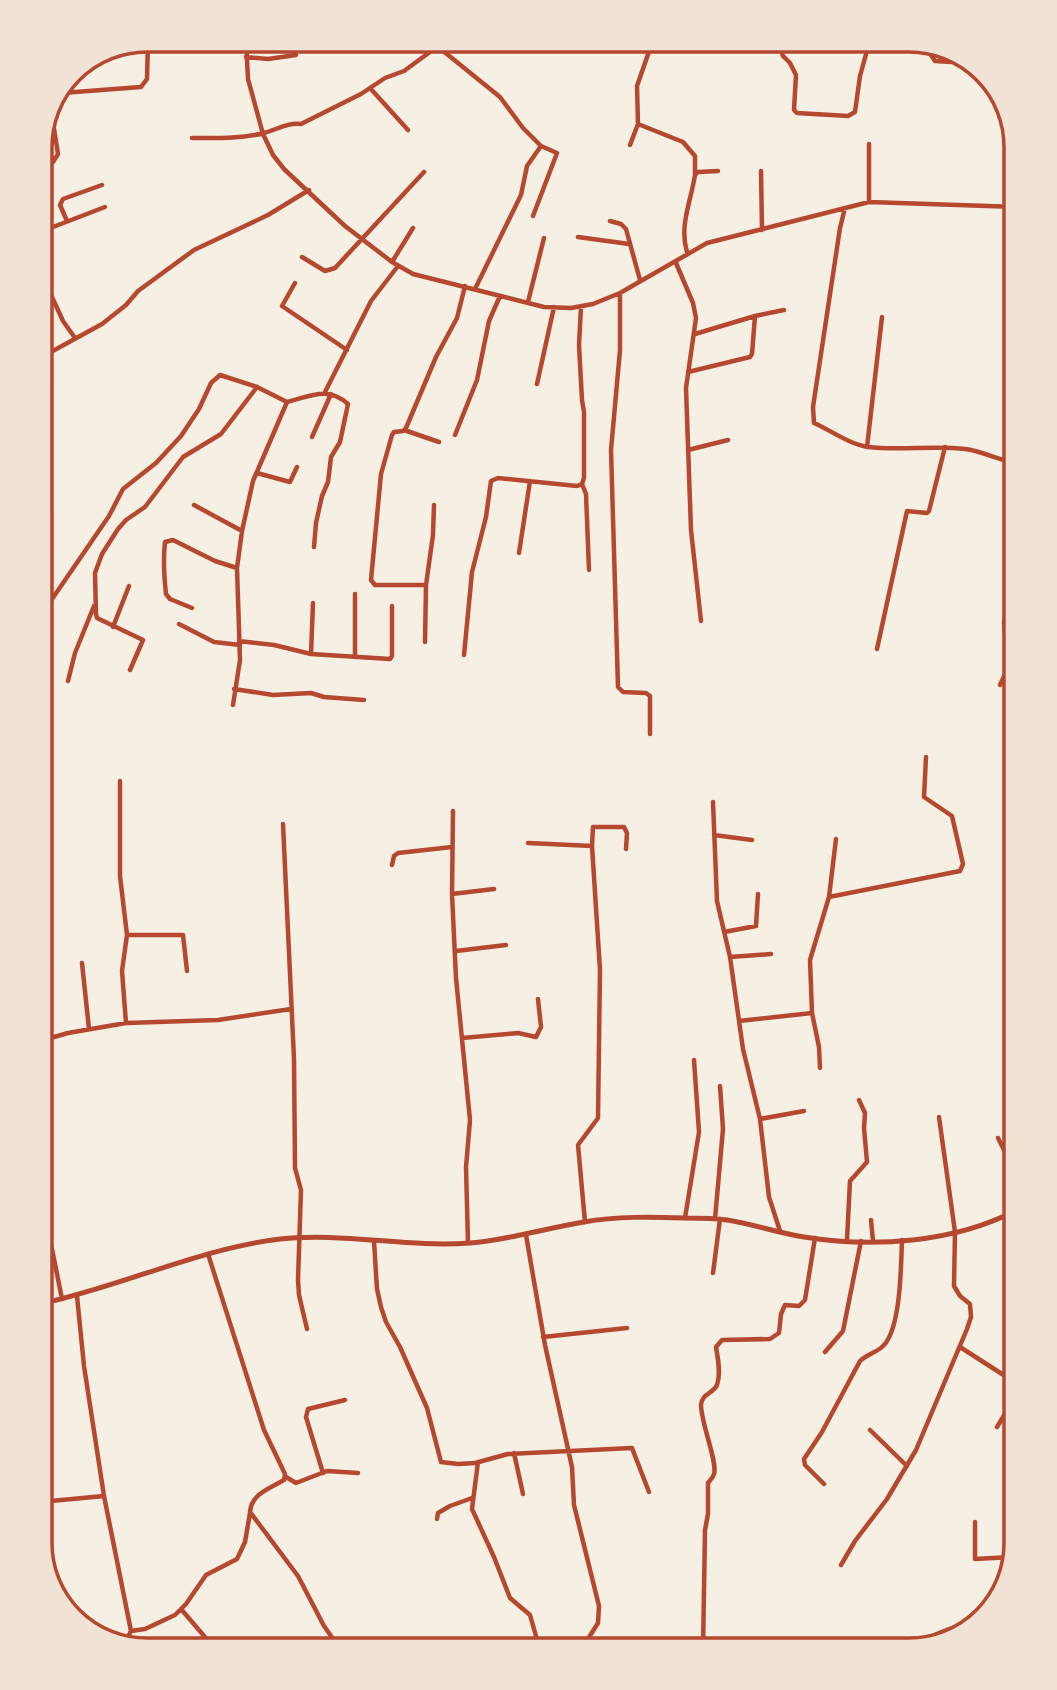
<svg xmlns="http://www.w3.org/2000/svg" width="1057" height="1690" font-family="'Archivo Narrow',sans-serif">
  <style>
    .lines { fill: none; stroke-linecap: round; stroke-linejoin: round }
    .minor { stroke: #b5482f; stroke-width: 4.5 }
    .tertiary { stroke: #b5482f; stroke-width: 5 }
    .rim { fill: none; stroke: #b5482f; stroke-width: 3.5 }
  </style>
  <rect width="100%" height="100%" fill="#f6efe4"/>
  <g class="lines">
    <!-- minor -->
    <path class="minor" d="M246,40l2,39 15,55 10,21 11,14 61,57 47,36 21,12 131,33 27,1 22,-4 27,-11 87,-50 162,-41 148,5
      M738,40l15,11
      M777,40l6,16 7,7 6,12 -2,35 3,3 51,3 7,-4 5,-36 10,-36
      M931,45v10l4,6 16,1
      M437,46l63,51 23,31 18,18 16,7 -24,63
      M246,57l22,2 28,-4
      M370,88l38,42
      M62,93l79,-6 6,-8 1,-39
      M999,111h9
      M52,116l6,38 -5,8
      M638,124l45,18 12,14v19
      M192,138c23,0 48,1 72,-5 12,-3 24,-11 37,-9l60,-30 24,-16 19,-7 30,-22 4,-9
      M630,145l8,-21 -1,-38 16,-46
      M761,171l1,59
      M869,202v-58
      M845,208l-5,20 -27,179 1,16c18,8 35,21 54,24 32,4 65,-2 97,2 18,2 32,11 52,14
      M67,221l-7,-16 3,-6 39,-14
      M610,221l11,3 5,5 14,51
      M40,232l65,-25
      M578,237l51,7
      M687,252c-8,-26 4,-51 8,-77l3,-3 20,-1
      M302,257l23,14 10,-3 89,-96
      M392,262l21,-34
      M676,263l17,40 3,15 -10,70 5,142 10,91
      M40,271l23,50 12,17
      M295,283l-13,23 65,44
      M475,289l46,-94 6,-29 14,-20
      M620,293v57l-9,100 7,237 5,5 23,1 4,3v38
      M528,302l16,-64
      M581,307l-2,38 3,55 2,12v66l-2,6 4,10 3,76
      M695,334l60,-18
      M40,358l62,-34 24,-19 12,-14 56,-41 74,-35 41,-25
      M688,372l62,-15 2,-3 3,-38 29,-6
      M537,384l17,-77
      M325,392l46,-91 27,-35
      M404,430l35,12
      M455,435l22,-55 12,-59 11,-25
      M312,437l19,-43
      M867,447l15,-130
      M40,450v-7
      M688,450l40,-10
      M257,473l33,9 7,-15
      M194,505l48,26
      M519,553l11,-72
      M426,585l7,-50 1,-30
      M355,594v63
      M50,602l59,-86 14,-27 33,-26 25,-27 18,-27 12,-26 9,-8 37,12 30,15
      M192,608l-22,-9 -4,-5c-2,-18 -3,-35 -1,-52l8,-2 42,21 22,7
      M179,624l35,18 26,3
      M113,627l16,-41
      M239,641l35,4 37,9 2,-51
      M425,642l1,-57h-51l-4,-5 10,-106 11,-39 2,-3 9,-1 3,-3 30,-71 21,-39 8,-32
      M877,649l30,-138 20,2 2,-2 16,-64
      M311,654l79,5 2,-3v-50
      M464,655l8,-83 14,-55 5,-36 7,-3 79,8 5,-2
      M130,670l13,-30 -46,-22 -1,-4 -1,-41 7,-19 16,-25 8,-9 19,-13 38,-50 38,-23 36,-47
      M68,681l7,-28 19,-47
      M1000,685l8,-17 -4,-45 13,-69
      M234,689l39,6 38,-2 13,4 40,3
      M233,705l7,-45 -3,-92 5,-37 11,-50 34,-79c24,-6 41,-16 61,2l-8,38 -9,15 -3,25 -6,14 -6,27 -2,24
      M120,781v95l7,59 -5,36 4,52
      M713,802l4,99 13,56 13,92 17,70 9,78 11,34
      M453,811l-1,83 4,84 14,142 -4,47 2,76
      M283,824l11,235 1,109 6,22 -3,90 1,15 8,34
      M714,835l38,5
      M528,843l64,3 8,124 -2,148 -20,27 7,77
      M592,846l1,-19h31l3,6 -1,16
      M392,865l2,-9 4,-3 54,-6
      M452,894l42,-5
      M829,897l7,-58
      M724,932l32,-6 2,-32
      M127,935h56l4,36
      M456,951l50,-6
      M730,957l41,-3
      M82,963l7,66
      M1017,1007l-8,-16 8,-26
      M812,1013l7,34 1,21
      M739,1021l73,-8 -2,-53 19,-63 131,-26 3,-7 -11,-48 -28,-19 2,-40
      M462,1038l56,-5 18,4 5,-10 -3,-28
      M40,1041l28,-8 58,-10 92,-3 73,-11
      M760,1119l44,-8
      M998,1138l19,38
      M40,1202l8,27 14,70
      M685,1218l14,-86 -5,-72
      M715,1219l8,-90 -3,-43
      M871,1220l2,21
      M526,1235l19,110 27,122 2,38 25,101 -1,17 -17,27
      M847,1240l3,-59 17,-19 -3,-34 1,-15 -6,-13
      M374,1241l3,48 4,18 5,15 14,25 27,61 14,54 17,2 17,-1 33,-9 124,-6 17,44
      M208,1254l56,176 21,44 -1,6c-14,8 -33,14 -34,32l48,64 26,50 17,24
      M713,1273l7,-54
      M77,1296l7,70 20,130 27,135 -7,13
      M543,1337l84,-9
      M960,1347l56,36 1,7
      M825,1352l18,-21 18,-90
      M997,1427l20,-33
      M870,1430l37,36
      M514,1453l9,41
      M478,1462l-6,47 22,48 16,41 20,17 10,35
      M323,1473l-17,-56 2,-8 37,-9
      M286,1477l10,6 31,-12 31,2
      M824,1484l-19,-19 -1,-6 18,-27 38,-71c7,-7 16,-8 23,-15 18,-17 18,-81 19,-106
      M40,1502l64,-6
      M437,1519l1,-6 12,-7 22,-8
      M975,1522v37l37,-2
      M841,1565l14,-24 32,-42 29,-49 51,-121 4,-12 -1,-13 -10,-8 -6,-10 1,-54 -16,-115
      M181,1609l35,41
      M131,1631l14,-2 30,-14 11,-11 20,-29 31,-16 8,-17 5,-29
      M703,1650l2,-120 3,-16v-31c2,-3 5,-5 6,-9 4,-11 -13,-51 -13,-69 1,-12 12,-11 16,-20 4,-11 1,-27 -1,-38l6,-7 48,-1 9,-6 2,-19 4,-9 14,1 6,-6 10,-62
      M896,1650c27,-7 50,-24 79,-27"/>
    <!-- tertiary -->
    <path class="tertiary" d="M40,1304c81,-17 157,-55 240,-65 63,-7 127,9 190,4 39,-3 76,-15 114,-21 33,-6 68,-5 101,-4 14,0 28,0 42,2 26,4 51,13 77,17 69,11 150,6 213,-27"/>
  </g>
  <!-- crop -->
  <path d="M0 0H1057V1690H0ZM147 52H909A95 95 0 0 1 1004 147V1543A95 95 0 0 1 909 1638H147A95 95 0 0 1 52 1543V147A95 95 0 0 1 147 52Z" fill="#f1e2d6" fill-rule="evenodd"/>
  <path class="rim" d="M147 52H909A95 95 0 0 1 1004 147V1543A95 95 0 0 1 909 1638H147A95 95 0 0 1 52 1543V147A95 95 0 0 1 147 52Z"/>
</svg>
